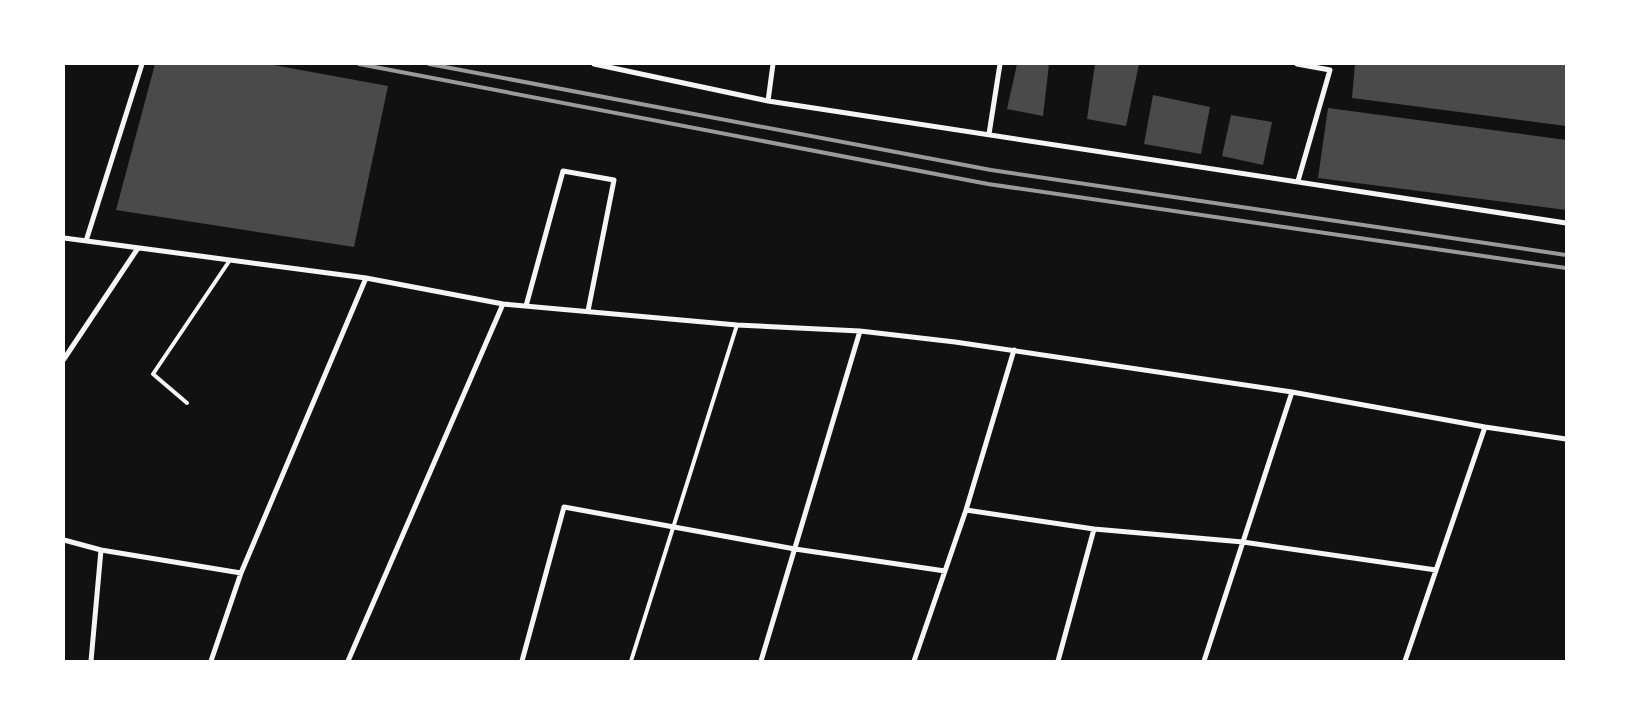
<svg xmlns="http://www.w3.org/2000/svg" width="1630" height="725" font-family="'Zilla Slab',serif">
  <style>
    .building { fill: #4a4a4a }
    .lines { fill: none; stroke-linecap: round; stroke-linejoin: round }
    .service { stroke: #f5f5f5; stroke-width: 4 }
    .minor { stroke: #f5f5f5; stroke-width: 5 }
    .rail { stroke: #9a9a9a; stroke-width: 4 }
  </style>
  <rect width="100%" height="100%" fill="#111"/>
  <!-- building -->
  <path class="building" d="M155,64h113l120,22 -34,161 -238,-37z
    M1017,64h32l-6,52 -36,-7z
    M1095,64h44l-13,62 -39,-7z
    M1355,64h211v62l-214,-28z
    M1153,95l57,12 -9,47 -57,-10z
    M1328,108l238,32v70l-248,-32z
    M1231,115l41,7 -9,43 -41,-9z"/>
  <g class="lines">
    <!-- service -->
    <path class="service" d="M187,403l-34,-29 77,-114
      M631,661l106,-336"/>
    <!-- minor -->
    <path class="minor" d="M594,64l174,37 798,122
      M1297,64l33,6 -32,111
      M768,101l5,-37
      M989,134l11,-70
      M64,238l302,40 137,26 234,21 123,6 95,11 337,50 193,35 81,12
      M86,241l56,-177
      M526,306l37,-135 51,9 -26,131
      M64,359l74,-111
      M966,510l128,19 149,13 193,28
      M64,540l37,10 140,23
      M91,661l10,-111
      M211,661l30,-88 125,-295
      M348,661l155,-357
      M522,661l42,-154 231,42 150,22
      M761,661l99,-330
      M914,661l52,-151 48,-160
      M1058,661l36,-132
      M1204,661l88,-269
      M1405,661l80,-234"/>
    <!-- rail -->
    <path class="rail" d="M359,64l629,120 578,84
      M429,64l562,106 575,85"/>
  </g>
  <!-- border -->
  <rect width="1630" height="725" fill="none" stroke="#ffffff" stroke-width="130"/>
</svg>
